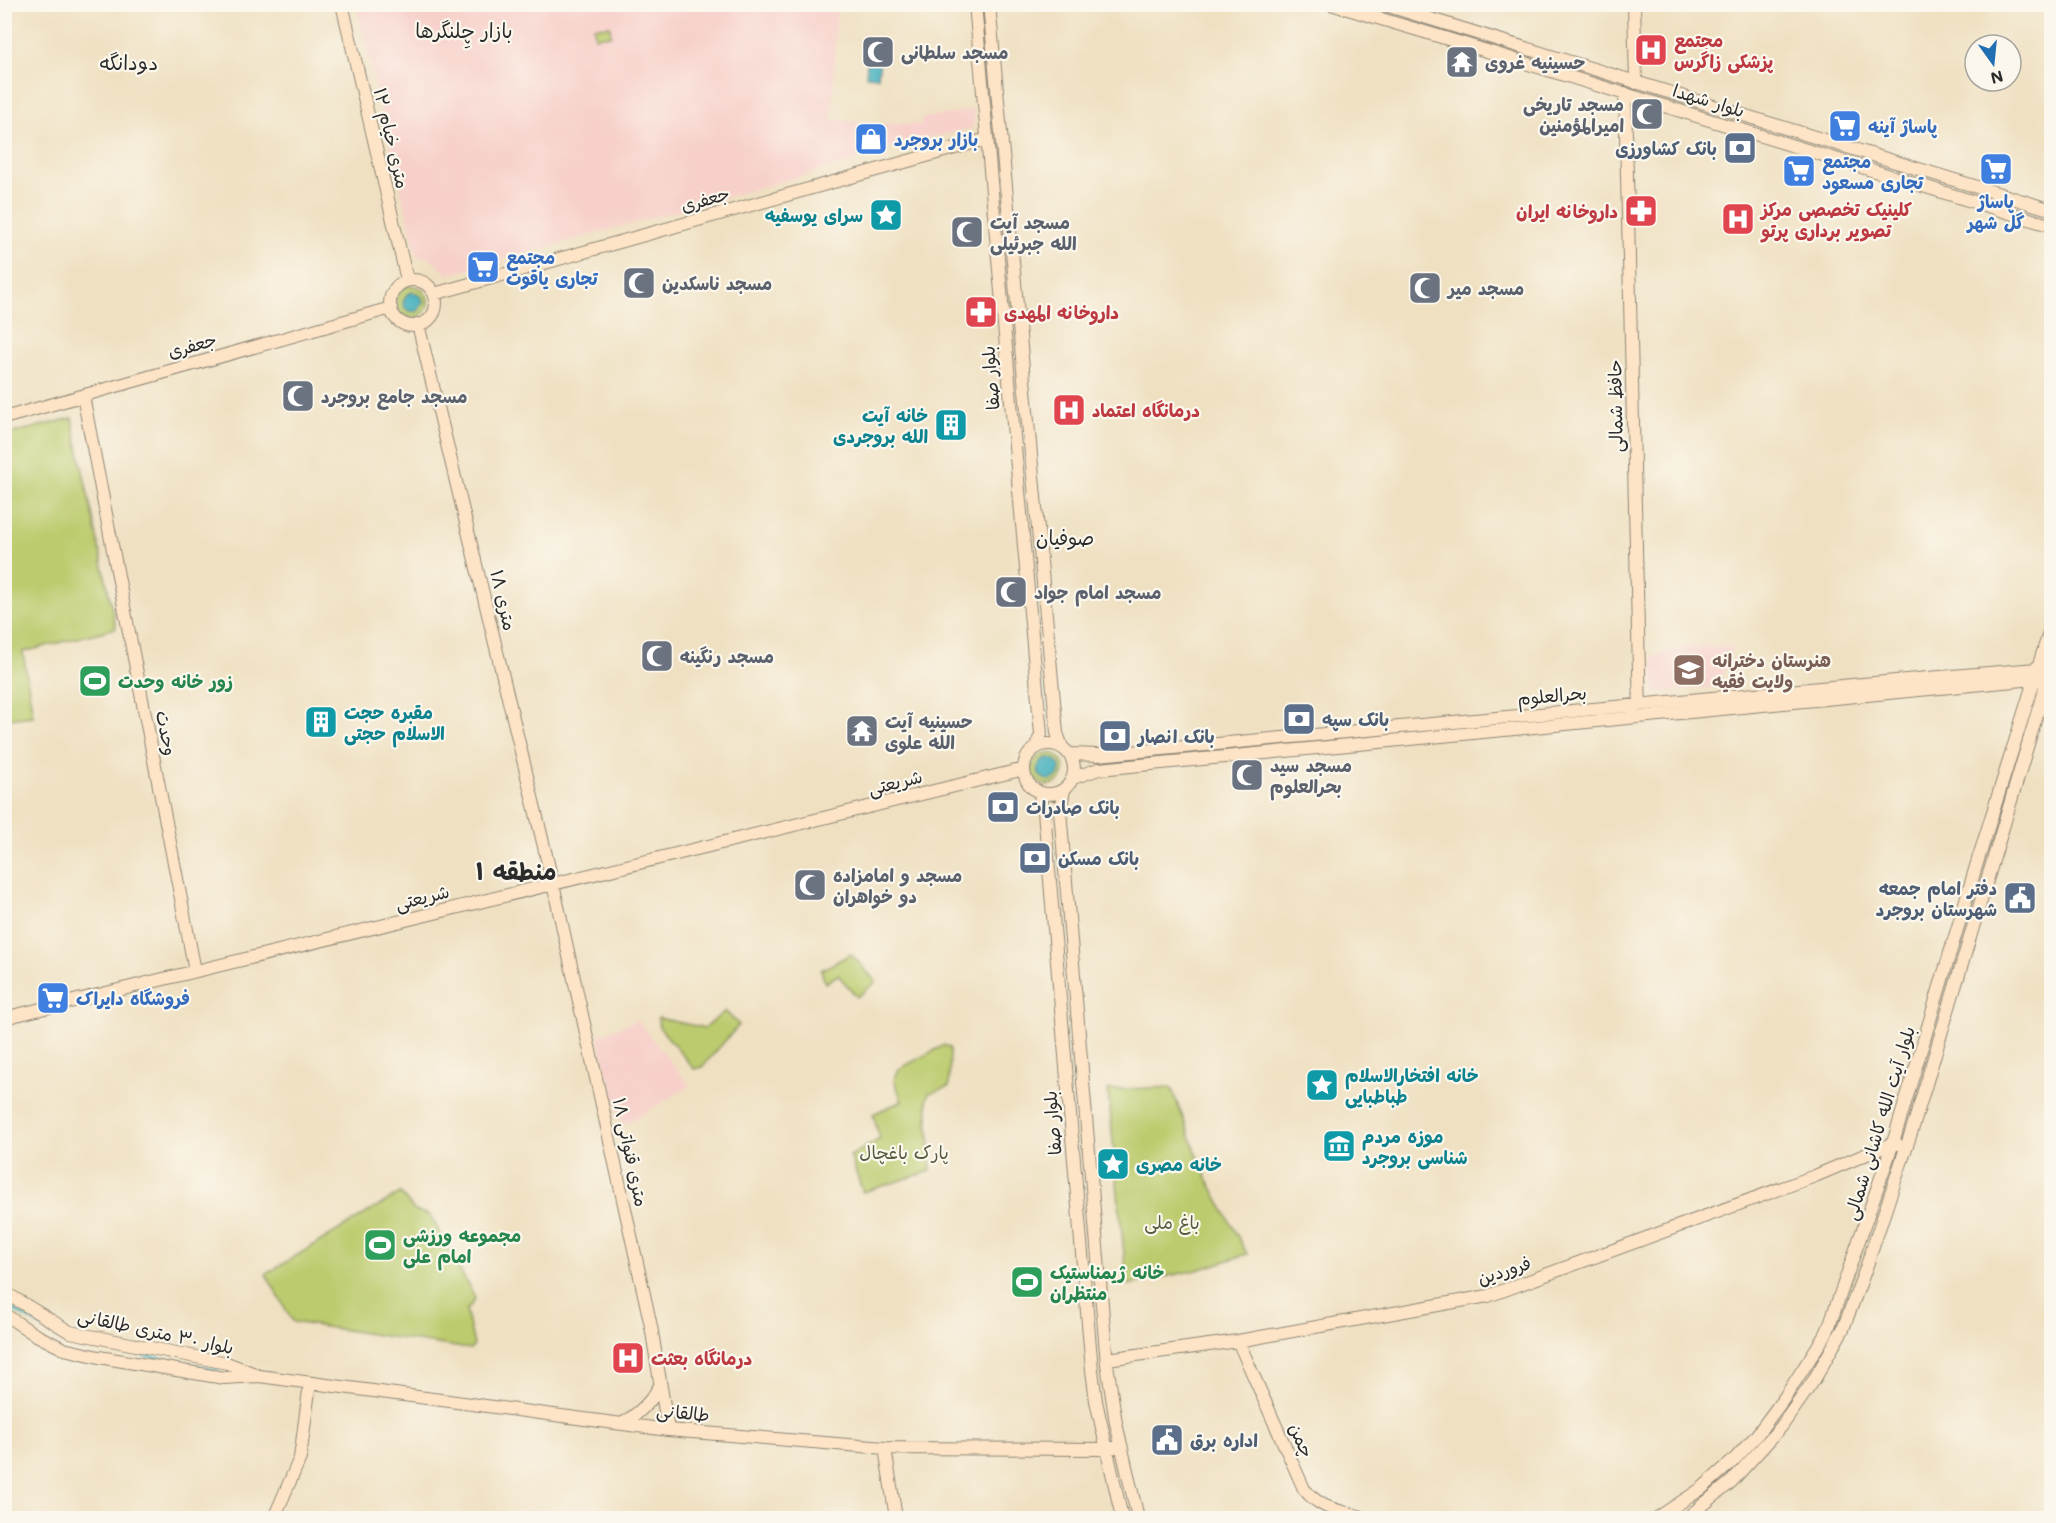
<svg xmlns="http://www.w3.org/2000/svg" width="2056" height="1523" font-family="Mali,'Playpen Sans Arabic',sans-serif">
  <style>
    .built { fill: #f7d0ca }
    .green { fill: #bccb6d; stroke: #747b4c; stroke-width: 1.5 }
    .water { fill: #40afbc; stroke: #366d74; stroke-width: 1.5 }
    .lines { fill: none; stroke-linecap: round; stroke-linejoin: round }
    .stream { stroke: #40afbc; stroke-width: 3 }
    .secondary-casing { stroke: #8d8676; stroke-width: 14 }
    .secondary { stroke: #fee4c6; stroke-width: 12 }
    .labels { text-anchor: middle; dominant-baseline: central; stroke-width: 4.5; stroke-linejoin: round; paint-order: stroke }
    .health-label { font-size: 18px; font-weight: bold; fill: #be3a42; stroke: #fbf7ec; text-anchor: start }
    .worship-label { font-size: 18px; font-weight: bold; fill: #5b616d; stroke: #fbf7ec; text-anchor: start }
    .street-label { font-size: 18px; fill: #2b2b2b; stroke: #fbf7ec }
    .shop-label { font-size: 18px; font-weight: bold; fill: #366cbe; stroke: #fbf7ec; text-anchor: start }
    .service-label { font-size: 18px; font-weight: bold; fill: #4e5e75; stroke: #fbf7ec; text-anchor: start }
    .culture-label { font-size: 18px; font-weight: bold; fill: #0d838f; stroke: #fbf7ec; text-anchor: start }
    .education-label { font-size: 18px; font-weight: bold; fill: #785e54; stroke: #fbf7ec; text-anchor: start }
    .leisure-label { font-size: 18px; font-weight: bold; fill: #27864d; stroke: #fbf7ec; text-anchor: start }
    .park-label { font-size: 18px; fill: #565b3f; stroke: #fbf7ec }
    .neighbourhood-label { font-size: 20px; fill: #2b2b2b; stroke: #fbf7ec }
    .district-label { font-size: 24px; font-weight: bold; fill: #2b2b2b; stroke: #fbf7ec }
  </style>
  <rect width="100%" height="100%" fill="#fbf7ec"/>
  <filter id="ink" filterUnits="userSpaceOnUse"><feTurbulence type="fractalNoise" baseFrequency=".0167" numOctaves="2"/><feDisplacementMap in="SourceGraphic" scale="12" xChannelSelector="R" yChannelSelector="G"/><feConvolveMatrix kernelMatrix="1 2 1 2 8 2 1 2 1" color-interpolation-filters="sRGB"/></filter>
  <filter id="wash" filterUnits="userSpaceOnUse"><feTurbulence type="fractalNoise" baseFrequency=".008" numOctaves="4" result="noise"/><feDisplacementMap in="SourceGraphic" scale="24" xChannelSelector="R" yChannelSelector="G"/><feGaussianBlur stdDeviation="1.35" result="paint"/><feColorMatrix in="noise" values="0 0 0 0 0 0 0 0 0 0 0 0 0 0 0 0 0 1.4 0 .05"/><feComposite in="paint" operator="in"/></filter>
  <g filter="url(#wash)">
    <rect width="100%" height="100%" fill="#efe0c1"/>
    <!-- built -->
    <path class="built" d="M356,5h481l-5,115 26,1v6l25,1 1,-5 37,1 1,-6 53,-8 -2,18 -92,21 1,-14h-24v25l-410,115 -13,-13 -7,-5 -11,-1z
      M1693,646l40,1 -15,40 -63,5 -3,-35 11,-4z
      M637,1020l53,66 -68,40 -25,-90z"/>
    <!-- green -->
    <path class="green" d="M610,26l1,9 -16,2 -1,-10z
      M396 302a16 16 0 1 1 32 0a16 16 0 1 1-32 0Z
      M72,418l44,210 -93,24 10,64 -28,3v-284z
      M1032 769a16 16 0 1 1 32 0a16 16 0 1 1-32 0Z
      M851,954l25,28 -19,15 -19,-22 -13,8 -4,-13z
      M725,1011l14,14 -37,42 -8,2 -35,-42 -1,-9 47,10z
      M944,1045l6,3 -1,39 -20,6 -2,5 4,73 -68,21 -13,-36 30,-17 -7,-25 29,-13 -8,-21 5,-11z
      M1171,1087l33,85 43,82 -46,15 -74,16 -19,-195z
      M400,1193l15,18 15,4 45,83 -5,9 -4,3 8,35 -4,4 -177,-27 -27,-48z"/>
    <!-- water -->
    <path class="water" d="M868,50l13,1 -3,26 -12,-1z
      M412,292l9,4 2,6 -5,9c-8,2 -14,-1 -15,-9l4,-8z
      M1038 769a11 11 0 1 1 22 0a11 11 0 1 1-22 0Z"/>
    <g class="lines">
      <!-- stream -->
      <path class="stream" d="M4,1304l59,35 155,31"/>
    </g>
  </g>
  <g filter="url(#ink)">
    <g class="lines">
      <!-- secondary casing -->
      <g class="secondary-casing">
        <path id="secondary" d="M342,4l65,276
          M975,4l66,730 -5,13
          M989,4l68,729 5,14
          M1331,4l107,32 614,190
          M1382,4l670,206
          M1634,4l2,79
          M1625,93l15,620
          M390 303a23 23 0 1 1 46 0a23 23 0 1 1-46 0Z
          M434,294l553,-155
          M418,324l135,560 98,442 17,104
          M83,396l112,575
          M4,418l387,-110
          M1024 769a25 25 0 1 1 50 0a25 25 0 1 1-50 0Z
          M1070,754l28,1 830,-77 109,-9 15,2
          M1073,778l26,-9 935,-90 18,2
          M1064,790l-4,21 47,553 9,59 22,95
          M1039,792l5,19 48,559 4,31 26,117
          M4,1018l1020,-249
          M4,1292l66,40 157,31 28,11
          M4,1314l30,20 30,15 35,8 125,21 35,-2 409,54 217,18 222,1 14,-3
          M1238,1341l66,148c18,22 36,21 62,29
          M1107,1359l131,-18 250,-45 327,-120 78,-33 4,1
          M622,1424c16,-10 30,-22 38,-39
          M885,1448l11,70
          M4,1517l2,1
          M274,1518l26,-60 10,-75
          M1657,1518l44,-29 32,-28 23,-25 29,-39 42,-65 66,-189 84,-280 75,-240
          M1687,1518l44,-36 50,-55 33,-47 29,-51 23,-61 48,-144 135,-450"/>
      </g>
      <!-- secondary -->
      <use href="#secondary" class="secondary"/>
    </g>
  </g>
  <!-- icons -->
  <defs>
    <g id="hospital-square" transform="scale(1.725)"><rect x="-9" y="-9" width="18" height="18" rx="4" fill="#e0444e" stroke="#fbf7ec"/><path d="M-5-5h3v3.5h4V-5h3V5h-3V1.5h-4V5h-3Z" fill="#fff"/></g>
    <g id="mosque-square" transform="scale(1.725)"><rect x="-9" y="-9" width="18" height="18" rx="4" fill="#6b7280" stroke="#fbf7ec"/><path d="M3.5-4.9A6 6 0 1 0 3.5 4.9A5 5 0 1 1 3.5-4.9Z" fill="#fff"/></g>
    <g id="temple-square" transform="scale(1.725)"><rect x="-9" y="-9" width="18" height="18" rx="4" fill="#6b7280" stroke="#fbf7ec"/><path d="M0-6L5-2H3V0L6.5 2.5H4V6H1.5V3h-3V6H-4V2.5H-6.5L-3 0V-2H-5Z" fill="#fff"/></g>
    <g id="supermarket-square" transform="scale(1.725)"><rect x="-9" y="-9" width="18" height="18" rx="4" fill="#3f7fe0" stroke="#fbf7ec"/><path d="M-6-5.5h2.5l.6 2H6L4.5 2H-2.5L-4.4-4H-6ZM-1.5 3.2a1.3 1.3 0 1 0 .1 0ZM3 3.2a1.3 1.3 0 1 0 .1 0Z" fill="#fff"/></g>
    <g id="shop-square" transform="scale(1.725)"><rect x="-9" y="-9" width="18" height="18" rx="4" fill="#3f7fe0" stroke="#fbf7ec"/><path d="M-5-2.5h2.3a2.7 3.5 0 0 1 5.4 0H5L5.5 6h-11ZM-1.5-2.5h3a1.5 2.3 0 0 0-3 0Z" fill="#fff"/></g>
    <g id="bank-square" transform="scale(1.725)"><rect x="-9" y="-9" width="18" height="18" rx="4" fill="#5c6f8a" stroke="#fbf7ec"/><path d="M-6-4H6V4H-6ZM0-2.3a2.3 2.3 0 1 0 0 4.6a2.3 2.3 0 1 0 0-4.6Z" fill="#fff"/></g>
    <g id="pharmacy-square" transform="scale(1.725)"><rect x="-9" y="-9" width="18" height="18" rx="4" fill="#e0444e" stroke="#fbf7ec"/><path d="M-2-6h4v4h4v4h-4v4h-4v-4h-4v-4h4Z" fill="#fff"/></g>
    <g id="sight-square" transform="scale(1.725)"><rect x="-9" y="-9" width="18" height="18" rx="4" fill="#0f9aa8" stroke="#fbf7ec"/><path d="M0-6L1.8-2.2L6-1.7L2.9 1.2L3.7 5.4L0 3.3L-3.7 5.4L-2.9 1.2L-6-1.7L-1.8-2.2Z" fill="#fff"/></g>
    <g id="building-square" transform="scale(1.725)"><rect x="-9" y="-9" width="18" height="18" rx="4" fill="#0f9aa8" stroke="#fbf7ec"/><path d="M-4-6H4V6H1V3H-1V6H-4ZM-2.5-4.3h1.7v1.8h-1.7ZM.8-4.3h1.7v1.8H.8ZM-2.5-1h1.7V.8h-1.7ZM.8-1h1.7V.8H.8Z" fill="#fff"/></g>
    <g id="school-square" transform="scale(1.725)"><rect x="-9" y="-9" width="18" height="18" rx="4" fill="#8d6e63" stroke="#fbf7ec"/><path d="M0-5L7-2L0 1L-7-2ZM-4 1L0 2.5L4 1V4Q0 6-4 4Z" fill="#fff"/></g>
    <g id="stadium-square" transform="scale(1.725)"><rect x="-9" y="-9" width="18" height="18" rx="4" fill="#2e9e5b" stroke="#fbf7ec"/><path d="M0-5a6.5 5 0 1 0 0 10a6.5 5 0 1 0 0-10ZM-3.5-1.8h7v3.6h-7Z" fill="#fff"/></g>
    <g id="civic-square" transform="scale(1.725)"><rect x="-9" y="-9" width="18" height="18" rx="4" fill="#5c6f8a" stroke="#fbf7ec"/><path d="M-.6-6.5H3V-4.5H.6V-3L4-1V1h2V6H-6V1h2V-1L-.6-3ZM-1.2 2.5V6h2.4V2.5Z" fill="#fff"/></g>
    <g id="museum-square" transform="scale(1.725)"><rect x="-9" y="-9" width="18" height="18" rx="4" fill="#0f9aa8" stroke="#fbf7ec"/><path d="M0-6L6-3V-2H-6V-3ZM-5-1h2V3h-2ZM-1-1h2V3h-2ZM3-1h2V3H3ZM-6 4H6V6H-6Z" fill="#fff"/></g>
  </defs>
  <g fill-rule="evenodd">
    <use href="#hospital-square" x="1651" y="50"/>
    <use href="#mosque-square" x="878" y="52"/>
    <use href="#temple-square" x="1462" y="62"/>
    <use href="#mosque-square" x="1647" y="114"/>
    <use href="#supermarket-square" x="1845" y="126"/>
    <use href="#shop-square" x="871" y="139"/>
    <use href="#bank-square" x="1740" y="148"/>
    <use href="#supermarket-square" x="1996" y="169"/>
    <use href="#supermarket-square" x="1799" y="171"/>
    <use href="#pharmacy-square" x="1641" y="211"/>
    <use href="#sight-square" x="886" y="215"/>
    <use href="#hospital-square" x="1738" y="219"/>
    <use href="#mosque-square" x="967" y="232"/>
    <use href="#supermarket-square" x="483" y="267"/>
    <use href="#mosque-square" x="639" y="283"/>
    <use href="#mosque-square" x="1425" y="288"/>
    <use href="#pharmacy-square" x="981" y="312"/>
    <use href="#mosque-square" x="298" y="396"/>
    <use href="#hospital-square" x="1069" y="410"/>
    <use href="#building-square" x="951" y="425"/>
    <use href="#mosque-square" x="1011" y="592"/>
    <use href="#mosque-square" x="657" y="656"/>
    <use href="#school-square" x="1689" y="670"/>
    <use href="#stadium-square" x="95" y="681"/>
    <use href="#bank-square" x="1299" y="719"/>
    <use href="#building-square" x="321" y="722"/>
    <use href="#temple-square" x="862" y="731"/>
    <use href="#bank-square" x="1115" y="736"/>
    <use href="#mosque-square" x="1247" y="775"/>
    <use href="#bank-square" x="1003" y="807"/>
    <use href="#bank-square" x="1035" y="858"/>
    <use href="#mosque-square" x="810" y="885"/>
    <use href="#civic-square" x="2020" y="898"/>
    <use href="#supermarket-square" x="53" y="998"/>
    <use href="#sight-square" x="1322" y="1085"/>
    <use href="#museum-square" x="1339" y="1146"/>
    <use href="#sight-square" x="1113" y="1164"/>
    <use href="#stadium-square" x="380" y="1245"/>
    <use href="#stadium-square" x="1027" y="1282"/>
    <use href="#hospital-square" x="628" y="1358"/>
    <use href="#civic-square" x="1167" y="1440"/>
  </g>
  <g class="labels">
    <!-- health labels -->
    <g class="health-label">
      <text x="1674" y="40">مجتمع<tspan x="1674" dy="21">پزشکی زاگرس</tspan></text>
      <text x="1761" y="209">کلینیک تخصصی مرکز<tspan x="1761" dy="21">تصویر برداری پرتو</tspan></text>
      <text x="1618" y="211" text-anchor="end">داروخانه ایران</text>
      <text x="1004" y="312">داروخانه المهدی</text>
      <text x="1092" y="410">درمانگاه اعتماد</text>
      <text x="651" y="1358">درمانگاه بعثت</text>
    </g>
    <!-- worship labels -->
    <g class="worship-label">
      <text x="901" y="52">مسجد سلطانی</text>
      <text x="1485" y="62">حسینیه غروی</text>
      <text x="1624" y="104" text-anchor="end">مسجد تاریخی<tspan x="1624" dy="21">امیرالمؤمنین</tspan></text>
      <text x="990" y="222">مسجد آیت<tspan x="990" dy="21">الله جبرئیلی</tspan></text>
      <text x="662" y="283">مسجد ناسکدین</text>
      <text x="1448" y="288">مسجد میر</text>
      <text x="321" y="396">مسجد جامع بروجرد</text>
      <text x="1034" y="592">مسجد امام جواد</text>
      <text x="680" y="656">مسجد رنگینه</text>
      <text x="885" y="721">حسینیه آیت<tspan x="885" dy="21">الله علوی</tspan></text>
      <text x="1270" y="765">مسجد سید<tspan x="1270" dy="21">بحرالعلوم</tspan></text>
      <text x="833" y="875">مسجد و امامزاده<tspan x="833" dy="21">دو خواهران</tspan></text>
    </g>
    <!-- street labels -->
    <g class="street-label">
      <text transform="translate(1709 100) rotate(17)">بلوار شهدا</text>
      <text transform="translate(392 138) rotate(77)">۱۲ متری خیام</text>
      <text transform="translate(705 199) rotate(-16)">جعفری</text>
      <text transform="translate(192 345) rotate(-16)">جعفری</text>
      <text transform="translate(990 378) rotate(-95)">بلوار صفا</text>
      <text transform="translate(1615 406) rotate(-91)">حافظ شمالی</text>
      <text transform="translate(504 600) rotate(77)">۱۸ متری</text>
      <text transform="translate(1552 695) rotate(-5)">بحرالعلوم</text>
      <text transform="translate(167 733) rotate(79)">وحدت</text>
      <text transform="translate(895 782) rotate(-14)">شریعتی</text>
      <text transform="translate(422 897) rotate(-14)">شریعتی</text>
      <text transform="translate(1052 1123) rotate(-95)">بلوار صفا</text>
      <text transform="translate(1879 1123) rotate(-73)">بلوار آیت الله کاشانی شمالی</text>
      <text transform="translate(631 1152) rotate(78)">۱۸ متری قنواتی</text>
      <text transform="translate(1504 1270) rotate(-18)">فروردین</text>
      <text transform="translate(156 1331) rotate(12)">بلوار ۳۰ متری طالقانی</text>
      <text transform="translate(683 1412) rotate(6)">طالقانی</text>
      <text transform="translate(1302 1440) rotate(66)">چمن</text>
    </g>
    <!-- shop labels -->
    <g class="shop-label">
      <text x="1868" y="126">پاساژ آینه</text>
      <text x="894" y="139">بازار بروجرد</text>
      <text x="1822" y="161">مجتمع<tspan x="1822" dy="21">تجاری مسعود</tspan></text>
      <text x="1996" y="201" text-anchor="middle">پاساژ<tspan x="1996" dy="21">گل شهر</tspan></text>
      <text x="506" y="257">مجتمع<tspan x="506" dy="21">تجاری یاقوت</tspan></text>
      <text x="76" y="998">فروشگاه دایراک</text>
    </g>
    <!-- service labels -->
    <g class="service-label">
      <text x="1717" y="148" text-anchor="end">بانک کشاورزی</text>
      <text x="1322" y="719">بانک سپه</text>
      <text x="1138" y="736">بانک انصار</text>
      <text x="1026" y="807">بانک صادرات</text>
      <text x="1058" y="858">بانک مسکن</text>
      <text x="1997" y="888" text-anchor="end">دفتر امام جمعه<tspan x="1997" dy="21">شهرستان بروجرد</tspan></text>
      <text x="1190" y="1440">اداره برق</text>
    </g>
    <!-- culture labels -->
    <g class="culture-label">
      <text x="863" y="215" text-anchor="end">سرای یوسفیه</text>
      <text x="928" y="415" text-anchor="end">خانه آیت<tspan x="928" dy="21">الله بروجردی</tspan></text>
      <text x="344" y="712">مقبره حجت<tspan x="344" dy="21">الاسلام حجتی</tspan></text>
      <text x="1345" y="1075">خانه افتخارالاسلام<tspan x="1345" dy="21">طباطبایی</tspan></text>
      <text x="1362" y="1136">موزه مردم<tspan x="1362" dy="21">شناسی بروجرد</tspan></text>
      <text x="1136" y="1164">خانه مصری</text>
    </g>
    <!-- education labels -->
    <g class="education-label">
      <text x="1712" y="660">هنرستان دخترانه<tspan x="1712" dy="21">ولایت فقیه</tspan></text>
    </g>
    <!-- leisure labels -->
    <g class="leisure-label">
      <text x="118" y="681">زور خانه وحدت</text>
      <text x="403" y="1235">مجموعه ورزشی<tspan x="403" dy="21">امام علی</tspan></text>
      <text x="1050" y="1272">خانه ژیمناستیک<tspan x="1050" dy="21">منتظران</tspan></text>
    </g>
    <!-- park labels -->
    <g class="park-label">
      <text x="904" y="1152">پارک باغچال</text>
      <text x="1172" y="1222">باغ ملی</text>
    </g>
    <!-- neighbourhood labels -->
    <g class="neighbourhood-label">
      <text x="464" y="30">بازار چِلنگرها</text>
      <text x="129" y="62">دودانگه</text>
      <text x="1065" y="537">صوفیان</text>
    </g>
    <!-- district labels -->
    <g class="district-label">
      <text x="516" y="870">منطقه ۱</text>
    </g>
  </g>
  <!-- margin -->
  <rect width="2056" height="1523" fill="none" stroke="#fbf7ec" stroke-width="24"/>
  <!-- north arrow -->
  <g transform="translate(1993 63) rotate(165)"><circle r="28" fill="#fbf7ec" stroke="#a8a59f" stroke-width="1.5"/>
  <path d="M0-4.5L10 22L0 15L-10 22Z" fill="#1f6fb2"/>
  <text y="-9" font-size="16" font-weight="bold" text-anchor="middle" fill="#2b2b2b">N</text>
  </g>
</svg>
